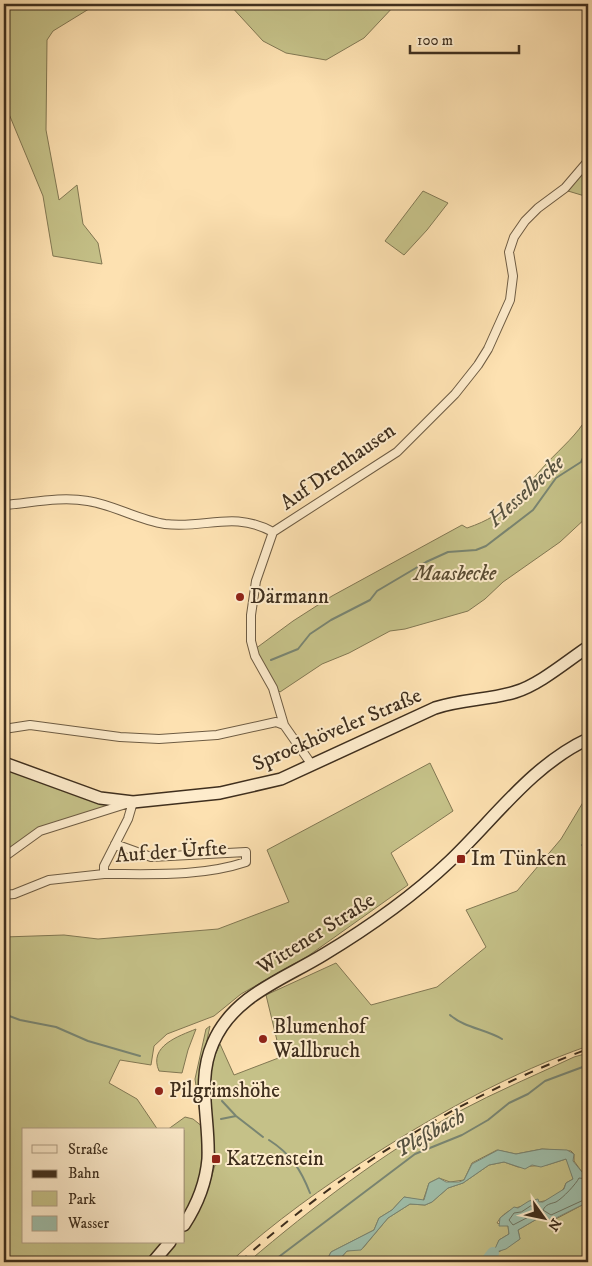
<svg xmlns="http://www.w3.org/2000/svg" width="592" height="1266" font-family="'IM FELL DW Pica',serif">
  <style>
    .green { fill: #c5c188; stroke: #827853 }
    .water { fill: #9fbeaa; stroke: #798572 }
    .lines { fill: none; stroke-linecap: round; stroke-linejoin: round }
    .shore { stroke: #6f7664; stroke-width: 1 }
    .stream { stroke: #798572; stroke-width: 2 }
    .river { stroke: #9fbeaa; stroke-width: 12 }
    .street-casing { stroke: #6e5c43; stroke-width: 10 }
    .secondary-casing { stroke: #3f2f1e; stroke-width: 14 }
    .street { stroke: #feeccc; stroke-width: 8 }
    .secondary { stroke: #feeccc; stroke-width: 11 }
    .rail { stroke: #3f2f1e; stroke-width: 2; stroke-dasharray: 9 9; stroke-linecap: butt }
    .poi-dot { fill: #8f2418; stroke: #feeccc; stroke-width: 2 }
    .labels { text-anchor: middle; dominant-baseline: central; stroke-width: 4; stroke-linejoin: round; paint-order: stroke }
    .street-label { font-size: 21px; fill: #3f2f1e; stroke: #feeccc }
    .park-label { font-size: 21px; font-style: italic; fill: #5a4c33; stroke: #feeccc }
    .poi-label { font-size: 21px; fill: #3f2f1e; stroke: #feeccc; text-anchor: start }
    .water-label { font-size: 22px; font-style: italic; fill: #575341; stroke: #feeccc }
  </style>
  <rect width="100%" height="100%" fill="#fde1b1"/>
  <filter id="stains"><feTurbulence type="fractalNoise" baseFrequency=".004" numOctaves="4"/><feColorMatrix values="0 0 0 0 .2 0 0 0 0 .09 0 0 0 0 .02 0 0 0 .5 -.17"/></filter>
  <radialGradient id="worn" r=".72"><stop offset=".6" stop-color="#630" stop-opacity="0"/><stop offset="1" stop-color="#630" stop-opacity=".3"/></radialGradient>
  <!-- green -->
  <path class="green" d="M4,4h93l-44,27 -6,9 -1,90 13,70 18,-15 6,39 15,19 4,21 -49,-8 -10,-60 -39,-94z
    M229,4h167l-32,34 -38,22 -40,-7 -23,-12z
    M588,165v32l-20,-6v-2z
    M423,191l25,12 -21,27 -23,25 -19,-14z
    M588,416v100l-28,26 -57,40 -18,17 -17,12 -63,18 -15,2 -41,22 -27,11 -42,28 -2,-2 -5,3 -18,-44 38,-28 39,-25 130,-71 5,3c42,-14 52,-35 80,-65 15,-16 30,-28 41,-47z
    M430,763l23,48 -62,42 17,32 -100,71 -67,38 -27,22 -47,18 -13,12 -3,19 -31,-5 -11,23 28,16 21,31h-134v112h141l-17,20h-144v-325l60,-2 34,4 120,-10 71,-27 -22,-52z
    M4,766l103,37 -2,6 -66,20 -35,25z
    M588,794v252c-77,27 -146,65 -215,109 -50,32 -99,67 -143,107h-72l17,-20h9v-10l24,-43 7,-24 4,-1 1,-5c-14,-7 -12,-78 -8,-94 1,-7 5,-14 8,-21l14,31 47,-18 -15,-62 70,-32 35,42 66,-18 49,-40 -20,-37 51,-19 44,-52z
    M210,1026l-9,43 -1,45 -5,-35 11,-50z
    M196,1029l-8,21 -6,23 -23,-2c-11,-25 20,-35 37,-42z
    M588,1053v121l-6,-2 -8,-11v-7l-3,-3 -29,-2 -26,5 -19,-4 -25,13 -8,17 -14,2 -11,-4 -10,5 -6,18 -19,-4 -12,13 -13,8 -5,12 -43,22 -5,10h-78c65,-55 134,-109 210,-150 37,-20 78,-37 116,-55z
    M185,1117l8,2 10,8 -2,53 -17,38v-88h-17z
    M566,1159l4,7 3,13 -7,4c-8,28 -55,13 -69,40l11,3 1,8 -10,6 -5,13h3l23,-14 -2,-9 24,-14 8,6 38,-20v60h-251l10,-11 16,-3 25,-30 22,-14 15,1 7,-3 16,-14 15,-5 26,-18 15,-3 14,5 29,-2z"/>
  <!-- water -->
  <path class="water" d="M542,1149l25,1 7,4 -1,7 9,11 6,2v28l-38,19 -8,-5 -24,14 2,9 -14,10 -13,4 6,-13 10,-6 -1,-8h-9l1,-8 14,-11 4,1 11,-7 9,-2 1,3h4l21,-13 2,-6 7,-4 -7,-20 -25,8 -9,-2 -7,4 -21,-7 -15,3 -26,18 -15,5 -16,14 -7,3 -15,-1 -22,14 -27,32 -14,1 -10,11h-11l5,-10 43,-22 5,-12 13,-8 12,-13 20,3 5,-17 10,-5 7,4h13l5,-2 8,-16 26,-14 18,4z"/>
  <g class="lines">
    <!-- shore -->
    <path class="shore" d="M588,1179l-9,-1c-3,6 -16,20 -23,24 -6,2 -10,2 -13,8l8,5 37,-17
      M531,1206l8,2 1,3 -27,14 -4,-5 5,-7 7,-1z"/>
    <!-- stream -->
    <path class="stream" d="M271,660l27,-11 12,-15 21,-14 39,-20 7,-9 49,-29 22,-10 28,-2 10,-4 47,-36 23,-32 25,-16 7,-14
      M582,845l6,3
      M4,1014l16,6 36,7 32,14 52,15
      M450,1015c15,13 35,14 52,24
      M222,1101l14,15 27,21
      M221,1119l15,-3
      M269,1140c22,14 32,30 41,53
      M272,1262l143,-108 47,-19 26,-15 21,-17 19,-9 17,-13 43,-16"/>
    <!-- river -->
    <path class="river" d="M486,1262l7,-9"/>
    <!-- street casing -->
    <g class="street-casing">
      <path id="street" d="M4,505c27,-2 56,-9 84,-4 26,4 50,19 77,23 42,5 67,-14 108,8
        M284,725l-11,-37 -18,-32 -4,-15v-26l5,-34 17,-49 124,-80 58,-58 23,-29 10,-16 22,-49 3,-24 -4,-24 5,-15 11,-16 13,-13 27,-20 23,-27
        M4,729l26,-4 90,12 39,2 58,-4 59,-13 8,3 28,40
        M115,844l36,13 95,-5v10c-45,15 -95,12 -142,12v-8l24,-47 5,-17
        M4,857l36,-26 89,-28
        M4,895l10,-1 35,-14 55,-6"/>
    </g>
    <!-- secondary casing -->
    <g class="secondary-casing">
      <path id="secondary" d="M4,763l96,35 33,4 87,-9 61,-14 154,-71c27,-9 54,-8 80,-16 24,-7 52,-31 73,-45
        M184,1225c13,-20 22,-42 24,-66 2,-40 -12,-78 5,-116 20,-47 69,-63 110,-88 45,-27 89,-58 127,-94 44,-42 82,-96 138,-122
        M153,1262l17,-20"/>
    </g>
    <!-- street -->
    <use href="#street" class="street"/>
    <!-- secondary -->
    <use href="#secondary" class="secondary"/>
    <!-- rail -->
    <path class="rail" d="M240,1262c102,-92 219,-165 348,-213"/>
  </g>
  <!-- markers -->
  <g class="poi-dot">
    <circle cx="240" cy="597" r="5"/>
    <rect x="456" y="854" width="10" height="10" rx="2.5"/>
    <circle cx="263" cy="1039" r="5"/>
    <circle cx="159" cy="1091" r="5"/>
    <rect x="211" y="1154" width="10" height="10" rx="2.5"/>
  </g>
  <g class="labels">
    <!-- street labels -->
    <g class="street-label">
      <text transform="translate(338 467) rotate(-35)">Auf Drenhausen</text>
      <text transform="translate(337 730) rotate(-23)">Sprockhöveler Straße</text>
      <text transform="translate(171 852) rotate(-4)">Auf der Ürfte</text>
      <text transform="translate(316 934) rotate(-32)">Wittener Straße</text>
    </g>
    <!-- park labels -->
    <g class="park-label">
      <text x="455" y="574">Maasbecke</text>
    </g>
    <!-- poi labels -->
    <g class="poi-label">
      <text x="250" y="597">Därmann</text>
      <text x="471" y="859">Im Tünken</text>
      <text x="273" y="1027">Blumenhof<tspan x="273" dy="24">Wallbruch</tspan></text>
      <text x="169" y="1091">Pilgrimshöhe</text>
      <text x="226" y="1159">Katzenstein</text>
    </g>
    <!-- water labels -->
    <g class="water-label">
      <text transform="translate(526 491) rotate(-42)">Hesselbecke</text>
      <text transform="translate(430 1133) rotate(-29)">Pleßbach</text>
    </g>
  </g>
  <!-- margin -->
  <rect width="592" height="1266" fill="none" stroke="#fde1b1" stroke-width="20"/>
  <rect x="5" y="5" width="582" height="1256" fill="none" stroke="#3f2f1e" stroke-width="2.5"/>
  <rect x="10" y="10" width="572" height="1246" fill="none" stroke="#3f2f1e"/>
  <!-- legend -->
  <rect x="22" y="1128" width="162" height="115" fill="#feeccc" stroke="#b2a086"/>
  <rect x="32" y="1145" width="25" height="8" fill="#feeccc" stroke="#b2a086"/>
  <text x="68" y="1154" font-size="15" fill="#3f2f1e">Straße</text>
  <rect x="32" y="1170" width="25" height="8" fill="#3f2f1e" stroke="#b2a086"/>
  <text x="68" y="1178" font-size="15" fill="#3f2f1e">Bahn</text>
  <rect x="32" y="1191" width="25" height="15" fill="#c5c188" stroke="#b2a086"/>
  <text x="68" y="1204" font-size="15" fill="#3f2f1e">Park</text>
  <rect x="32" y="1216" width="25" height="15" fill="#9fbeaa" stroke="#b2a086"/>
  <text x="68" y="1228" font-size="15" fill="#3f2f1e">Wasser</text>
  <!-- north arrow -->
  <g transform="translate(544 1218) rotate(123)" stroke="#feeccc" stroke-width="4" paint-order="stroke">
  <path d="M0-4L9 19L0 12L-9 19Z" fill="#3f2f1e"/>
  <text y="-8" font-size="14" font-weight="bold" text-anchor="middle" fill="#3f2f1e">N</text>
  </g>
  <!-- scale -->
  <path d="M410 45v8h109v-8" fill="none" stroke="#3f2f1e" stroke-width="2.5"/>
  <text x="417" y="45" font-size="15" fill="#3f2f1e" stroke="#feeccc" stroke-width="4" paint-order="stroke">100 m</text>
  <rect width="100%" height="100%" filter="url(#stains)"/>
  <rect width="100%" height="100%" fill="url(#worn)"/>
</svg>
